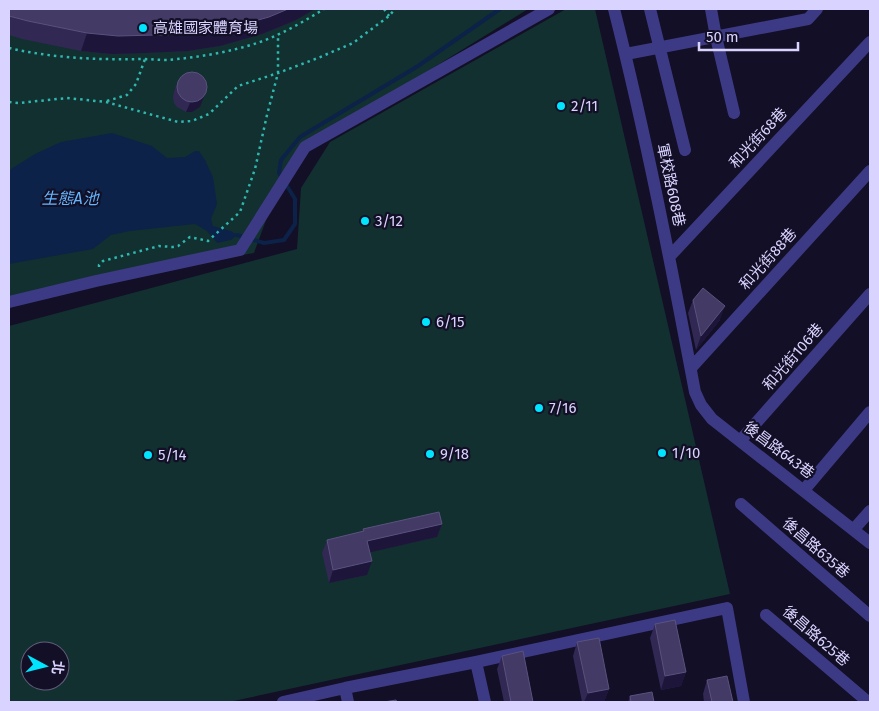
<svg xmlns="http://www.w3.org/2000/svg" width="879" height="711" font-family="'Fira Sans','Noto Sans TC',sans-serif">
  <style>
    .green { fill: #12302f; fill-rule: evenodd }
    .water { fill: #0c2248 }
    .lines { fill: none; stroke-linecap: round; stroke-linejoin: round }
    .stream { stroke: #0c2248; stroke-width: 4 }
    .path { stroke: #2fb8b0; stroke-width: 2.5; stroke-dasharray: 2.5 4; stroke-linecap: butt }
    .minor { stroke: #3d3a85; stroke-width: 12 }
    .wall { fill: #312854 }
    .shaded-wall { fill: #1d163a }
    .building { fill: #433a66; stroke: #5a527e }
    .poi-dot { fill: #00e5ff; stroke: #130f26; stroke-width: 2 }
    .labels { text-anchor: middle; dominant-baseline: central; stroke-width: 4.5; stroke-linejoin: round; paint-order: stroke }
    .poi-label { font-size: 15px; fill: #d9d4ff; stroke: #130f26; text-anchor: start }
    .street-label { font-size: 15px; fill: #d9d4ff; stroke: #130f26 }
    .water-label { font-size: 16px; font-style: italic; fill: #62b6ff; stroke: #130f26 }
  </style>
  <rect width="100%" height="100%" fill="#130f26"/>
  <!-- green -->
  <path class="green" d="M9,9h519l-223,138 -32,54 -19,52 -158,28 -87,24z
    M566,9h29l135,585 -501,108h-220v-376l288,-77 4,-61 29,-46zM30,651h30v30h-30z"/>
  <!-- water -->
  <path class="water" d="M112,133l40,13 15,12 18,-1 10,-6h4l6,9 8,17 4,27 -6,15 2,7 18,5 6,4 -6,5 -14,3 -10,-12 -12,-7 -65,7 -19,4 -18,14 -84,15v-91l2,-4 24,-15 26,-12z"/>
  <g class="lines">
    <!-- stream -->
    <path class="stream" d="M237,235l27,8 20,-3 11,-16v-25l-16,-26 2,-13 19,-23 118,-71 82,-57"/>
    <!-- path -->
    <path class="path" d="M384,9l5,7
      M9,48c43,10 88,12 132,11 9,0 17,1 26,1 27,-2 64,-8 90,-17 24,-8 46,-21 67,-34
      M107,101l20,-6 9,-11 9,-25
      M9,102l10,1 48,-5 39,4 72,20 14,-1 17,-7 29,-28 40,-13 40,-15 35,-15 36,-27 6,-7
      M99,267v-2l4,-4 56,-15 14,1 5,-1 12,-9 18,4 32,-29 15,-43 12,-54 11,-42v-39"/>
    <!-- minor -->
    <path class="minor" d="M614,9c32,126 57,255 81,383l6,13 11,14 158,124
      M650,9l35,141
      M711,9l5,28 18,76
      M626,54l182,-35 9,-10
      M670,256l200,-214
      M9,302l87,-21 144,-31 65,-103 244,-138
      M691,368l179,-197
      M740,441l130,-147
      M804,490l66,-78
      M741,504l129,112
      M854,529l16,-18
      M766,615l102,87
      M476,662l9,40
      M345,688l3,14
      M283,702l62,-14 131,-26 251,-54 17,94"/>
  </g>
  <!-- wall -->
  <path class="wall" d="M9,9l285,12 -32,13 -42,12 -32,5 -76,3 -31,-3 -59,-12 -13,-4z
    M177,83l23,24 -8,5h-6l-9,-5 -3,-4 -1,-6 1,-5z
    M693,300l27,20 -24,30 -8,-37z
    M442,524l-5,13 -67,15 -3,23 -38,8 -7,-30 5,-13 35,-8 1,-3z
    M655,624l31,48 -5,14 -20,4 -11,-52z
    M577,642l32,47 -5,13h-22l-9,-46z
    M502,656l31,46h-29l-7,-33z
    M707,680l26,22h-29l-1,-8z
    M630,696l24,6h-26z"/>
  <!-- shaded-wall -->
  <path class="shaded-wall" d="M288,9h27l-21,12 -32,13 -42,12 -32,5 -44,2 -32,1 -31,-3 6,-18z
    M207,89l-7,18 -8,5h-6l4,-9z
    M725,306l-5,14 -24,30 5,-14z
    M442,524l-5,13 -74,17 4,-13z
    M372,561l-5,14 -38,8 4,-13z
    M686,672l-5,14 -20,4 4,-14z
    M609,689l-5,13h-20l4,-9z"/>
  <!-- building -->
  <path class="building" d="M9,9h279l-19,8 -43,12 -32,5 -76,2 -31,-3 -59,-12 -19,-5z
    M177 87a15 15 0 1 1 30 0a15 15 0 1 1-30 0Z
    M703,288l22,18 -24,30 -8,-36z
    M439,512l3,12 -75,17 5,20 -39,9 -6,-30 37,-9 -1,-2z
    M675,620l11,52 -21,4 -10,-52z
    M599,638l10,51 -21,4 -11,-51z
    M523,651l10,51h-22l-9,-46z
    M727,676l6,26h-21l-5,-22z
    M652,692l2,10h-23l-1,-6z
    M396,700l1,2h-13z"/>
  <!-- markers -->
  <g class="poi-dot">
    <circle cx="143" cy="28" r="5"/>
    <circle cx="561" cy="106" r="5"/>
    <circle cx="365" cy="221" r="5"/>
    <circle cx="426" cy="322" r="5"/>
    <circle cx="539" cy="408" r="5"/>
    <circle cx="662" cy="453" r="5"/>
    <circle cx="430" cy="454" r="5"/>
    <circle cx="148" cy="455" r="5"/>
  </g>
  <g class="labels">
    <!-- poi labels -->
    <g class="poi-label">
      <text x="153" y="28">高雄國家體育場</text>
      <text x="571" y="106">2/11</text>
      <text x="375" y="221">3/12</text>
      <text x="436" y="322">6/15</text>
      <text x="549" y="408">7/16</text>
      <text x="672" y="453">1/10</text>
      <text x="440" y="454">9/18</text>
      <text x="158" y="455">5/14</text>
    </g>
    <!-- street labels -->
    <g class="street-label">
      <text transform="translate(758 138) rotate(-47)">和光街68巷</text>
      <text transform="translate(671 185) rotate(78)">軍校路608巷</text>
      <text transform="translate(768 259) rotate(-48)">和光街88巷</text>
      <text transform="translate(793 357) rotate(-49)">和光街106巷</text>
      <text transform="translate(779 450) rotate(37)">後昌路643巷</text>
      <text transform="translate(816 548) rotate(41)">後昌路635巷</text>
      <text transform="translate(816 636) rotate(41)">後昌路625巷</text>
    </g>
    <!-- water labels -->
    <g class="water-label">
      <text x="70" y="198">生態A池</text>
    </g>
  </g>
  <!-- border -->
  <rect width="879" height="711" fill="none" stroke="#d9d4ff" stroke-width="20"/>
  <!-- north arrow -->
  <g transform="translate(45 666) rotate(97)"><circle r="24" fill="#130f26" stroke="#625e7d"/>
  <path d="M0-4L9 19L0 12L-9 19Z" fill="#00e5ff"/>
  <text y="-8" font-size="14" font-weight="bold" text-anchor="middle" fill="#d9d4ff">北</text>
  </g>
  <!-- scale -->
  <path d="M699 42v8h99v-8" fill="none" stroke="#d9d4ff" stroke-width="2.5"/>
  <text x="706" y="42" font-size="15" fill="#d9d4ff" stroke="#130f26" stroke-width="4" paint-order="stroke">50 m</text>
</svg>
